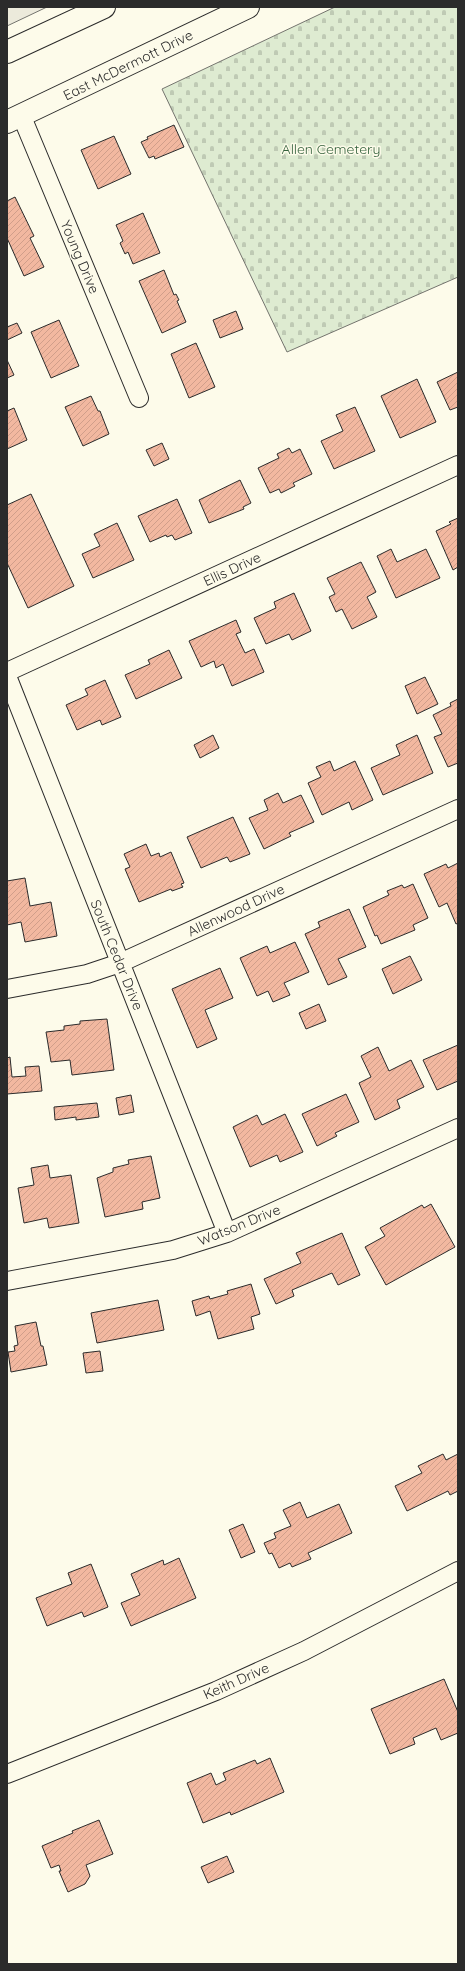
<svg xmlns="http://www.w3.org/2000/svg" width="465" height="1971" font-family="Quicksand,sans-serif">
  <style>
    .cemetery { fill: url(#cemetery-stones); stroke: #74746e }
    .parking { fill: #eceadb; stroke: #74746e }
    .building { fill: url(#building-hatch); stroke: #2b2b2b }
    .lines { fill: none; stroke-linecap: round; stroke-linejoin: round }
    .minor-casing { stroke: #2b2b2b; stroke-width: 20 }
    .secondary-casing { stroke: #2b2b2b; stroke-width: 24 }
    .minor { stroke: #fdfbea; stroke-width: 18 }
    .secondary { stroke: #fdfbea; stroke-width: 22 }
    .labels { text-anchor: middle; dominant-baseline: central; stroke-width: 3; stroke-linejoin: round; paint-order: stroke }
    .street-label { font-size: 14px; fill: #2b2b2b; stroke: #fdfbea }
    .park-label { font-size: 14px; fill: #34623c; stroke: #fdfbea }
  </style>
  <defs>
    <pattern id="cemetery-stones" width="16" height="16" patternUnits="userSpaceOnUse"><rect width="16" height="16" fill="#deebd1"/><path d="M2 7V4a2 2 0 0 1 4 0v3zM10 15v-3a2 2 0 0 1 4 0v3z" fill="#bfcab4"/></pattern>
    <pattern id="building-hatch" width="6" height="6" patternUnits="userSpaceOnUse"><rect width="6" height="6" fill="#f2b8a0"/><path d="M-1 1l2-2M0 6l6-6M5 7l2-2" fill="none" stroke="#d09e8a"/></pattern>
  </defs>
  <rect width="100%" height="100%" fill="#fdfbea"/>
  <!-- cemetery -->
  <path class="cemetery" d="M335,7h123v270l-171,75 -125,-263z"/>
  <!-- parking -->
  <path class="parking" d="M7,7h40l-40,19z"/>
  <!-- building -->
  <path class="building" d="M174,125l10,22 -29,12 -1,-3 -5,2 -8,-16 7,-3 -1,-2z
    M114,136l17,38 -33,15 -17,-39z
    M15,197l19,39 -4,2 14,29 -20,9 -17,-38v-37z
    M143,213l17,40 -27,11 -5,-12 -3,2 -5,-11 3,-2 -7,-16z
    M164,270l10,25 2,-1 3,6 -2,1 9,21 -24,11 -23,-52z
    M236,311l7,18 -23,9 -7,-18z
    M59,320l20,46 -28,12 -20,-46z
    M17,323l5,10 -15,7v-13z
    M196,343l19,44 -26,11 -18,-44z
    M7,360l7,15 -7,3z
    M458,372v35l-8,3 -13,-28z
    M417,379l19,43 -36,16 -19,-42z
    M91,396l7,15h2l9,23 -26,12 -18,-39z
    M355,407l20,44 -41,18 -13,-28 22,-10 -7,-16z
    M14,408l13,32 -20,9v-38z
    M162,443l7,16 -15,7 -8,-16z
    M289,448l3,5 8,-4 12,25 -19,9 2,3 -14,7 -2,-4 -9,4 -12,-25 21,-10 -2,-4z
    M240,480l11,23 -8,4 1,2 -35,14 -10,-23z
    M31,494l43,92 -46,22 -21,-45v-58z
    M177,499l15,34 -17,7 -3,-5 -5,2 -1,-2 -16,7 -12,-26z
    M458,518v49l-5,3 -17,-39 15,-7 -2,-2z
    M117,523l17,37 -41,18 -11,-24 18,-8 -6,-12z
    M391,549l6,13 29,-13 14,29 -44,20 -19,-42z
    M361,562l15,30 -9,5 10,20 -25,12 -10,-20 -6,3 -7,-15 6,-3 -8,-16z
    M294,593l17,38 -19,9 -3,-6 -23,10 -12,-26 22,-10 -2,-6z
    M236,620l5,12 -5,2 9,19 9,-4 10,23 -32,14 -9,-22 -7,4 -2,-7 -13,6 -12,-26z
    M169,650l13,28 -46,21 -11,-24 25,-11 -2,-4z
    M425,677l13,27 -21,10 -12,-28z
    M105,680l16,37 -19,8 -2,-5 -23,10 -11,-25 22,-10 -3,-6z
    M458,699v64l-10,4 -14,-30 8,-3 -9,-19 18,-9 -1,-3z
    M213,735l6,13 -19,10 -6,-13z
    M417,735l16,38 -50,22 -12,-27 29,-13 -4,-10z
    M330,761l4,10 21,-10 18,39 -21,10 -3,-8 -27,13 -14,-32 13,-6 -5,-10z
    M278,793l5,10 18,-8 13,27 -25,11 2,3 -27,13 -15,-31 19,-8 -4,-10z
    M233,817l17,37 -20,8 -3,-5 -26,11 -14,-31z
    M146,844l5,12 8,-3 1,4 11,-5 13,31 -3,1 2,3 -11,4 -1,-2 -32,13 -14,-33 5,-2 -6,-13z
    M458,863v60l-2,1 -9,-21 -8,4 -15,-33 22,-10 2,4z
    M25,878l5,28 21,-4 6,34 -32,6 -4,-20 -14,3v-44z
    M413,884l15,34 -15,7 2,5 -34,14 -4,-9 -2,1 -12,-29 26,-12 -2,-4 15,-6 2,3z
    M349,909l17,38 -28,12 9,18 -19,8 -23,-51 15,-7 -2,-5z
    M295,942l14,30 -25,11 6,12 -17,7 -5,-11 -11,5 -17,-38 27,-12 3,7z
    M410,956l12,24 -29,14 -11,-25z
    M220,968l13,30 -28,12 12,29 -20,9 -25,-59z
    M319,1004l7,17 -20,8 -7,-16z
    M107,1019l7,51 -42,5 -2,-15 -19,2 -5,-30 18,-2v-4l16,-2v-3z
    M458,1045v36l-21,9 -14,-30z
    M378,1047l11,24 22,-11 13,27 -27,13 3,8 -25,12 -16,-37 12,-6 -10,-21z
    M10,1057l2,20 14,-1 -1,-9 14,-1 3,25 -35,3v-36z
    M346,1094l13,28 -24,11 2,3 -20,10 -15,-32z
    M131,1095l3,17 -15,3 -3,-17z
    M97,1103l2,14 -23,3v-3l-21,3 -1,-13z
    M285,1114l18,38 -23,10 -3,-7 -27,12 -17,-40 24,-12 5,10z
    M151,1156l9,42 -18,4 1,7 -38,8 -8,-39 16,-6v-4l16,-4 -1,-4z
    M48,1165l2,13 21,-3 8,48 -30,5 -2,-10 -23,5 -6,-35 16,-3 -3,-17z
    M431,1204l24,43 -69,38 -21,-38 20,-11 -5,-8 42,-23 2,3z
    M342,1233l18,42 -22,10 -6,-12 -40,17 2,6 -18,8 -12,-25 37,-16 -5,-10z
    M251,1284l9,30 -9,3 3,12 -36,10 -8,-28 -14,5 -4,-15 17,-5 1,3 18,-5 -1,-3z
    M158,1300l6,30 -67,13 -6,-30z
    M36,1322l5,24h2l4,19 -36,7 -3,-20 7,-1 -1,-5 4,-1 -3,-19z
    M100,1351l3,20 -17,2 -3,-20z
    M443,1454l3,6 12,-6v37l-8,4 -2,-4 -41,20 -12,-25 27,-13 -4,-7z
    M300,1502l7,16 32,-14 13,29 -44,20 3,6 -19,8 -2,-4 -11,5 -7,-15 -3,1 -5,-11 12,-5 -2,-5 17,-7 -8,-16z
    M243,1524l12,28 -14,6 -12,-28z
    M179,1558l17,40 -65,28 -10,-23 19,-8 -9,-21 32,-14 1,5z
    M91,1564l17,43 -24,10 -2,-5 -35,14 -11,-28 36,-14 -4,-11z
    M444,1679l14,33v21l-17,7 -5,-12 -23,10 2,6 -25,10 -19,-45z
    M270,1758l14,34 -53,23 -1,-3 -27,11 -16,-40 24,-10 5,12 10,-5 -3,-7 32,-13 2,4z
    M99,1820l14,34 -27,11 4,11 -5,8 -17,8 -9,-21h2l-2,-6 -8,3 -9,-22 31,-13 -1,-2z
    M227,1856l7,16 -26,11 -7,-16z"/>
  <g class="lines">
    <!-- minor casing -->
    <g class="minor-casing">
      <path id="minor" d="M22,117l117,281
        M7,672l451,-207
        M7,676l220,557
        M7,989l80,-15 33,-11 338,-154
        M7,1281l166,-31 54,-17 231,-105
        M7,1774l209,-83 88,-40 154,-80"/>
    </g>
    <!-- secondary casing -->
    <g class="secondary-casing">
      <path id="secondary" d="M7,52l97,-45
        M7,122l241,-115"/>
    </g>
    <!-- minor -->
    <use href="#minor" class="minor"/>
    <!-- secondary -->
    <use href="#secondary" class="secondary"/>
  </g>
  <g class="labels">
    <!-- street labels -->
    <g class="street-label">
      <text transform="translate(128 65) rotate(-26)">East McDermott Drive</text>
      <text transform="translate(80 257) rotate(67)">Young Drive</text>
      <text transform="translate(232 569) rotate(-25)">Ellis Drive</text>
      <text transform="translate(236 910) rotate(-25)">Allenwood Drive</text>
      <text transform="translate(117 955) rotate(68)">South Cedar Drive</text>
      <text transform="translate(239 1225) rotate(-22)">Watson Drive</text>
      <text transform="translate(236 1681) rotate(-24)">Keith Drive</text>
    </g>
    <!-- park labels -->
    <g class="park-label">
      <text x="331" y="149">Allen Cemetery</text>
    </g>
  </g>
  <!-- border -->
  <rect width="465" height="1971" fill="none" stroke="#2b2b2b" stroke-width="16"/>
</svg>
